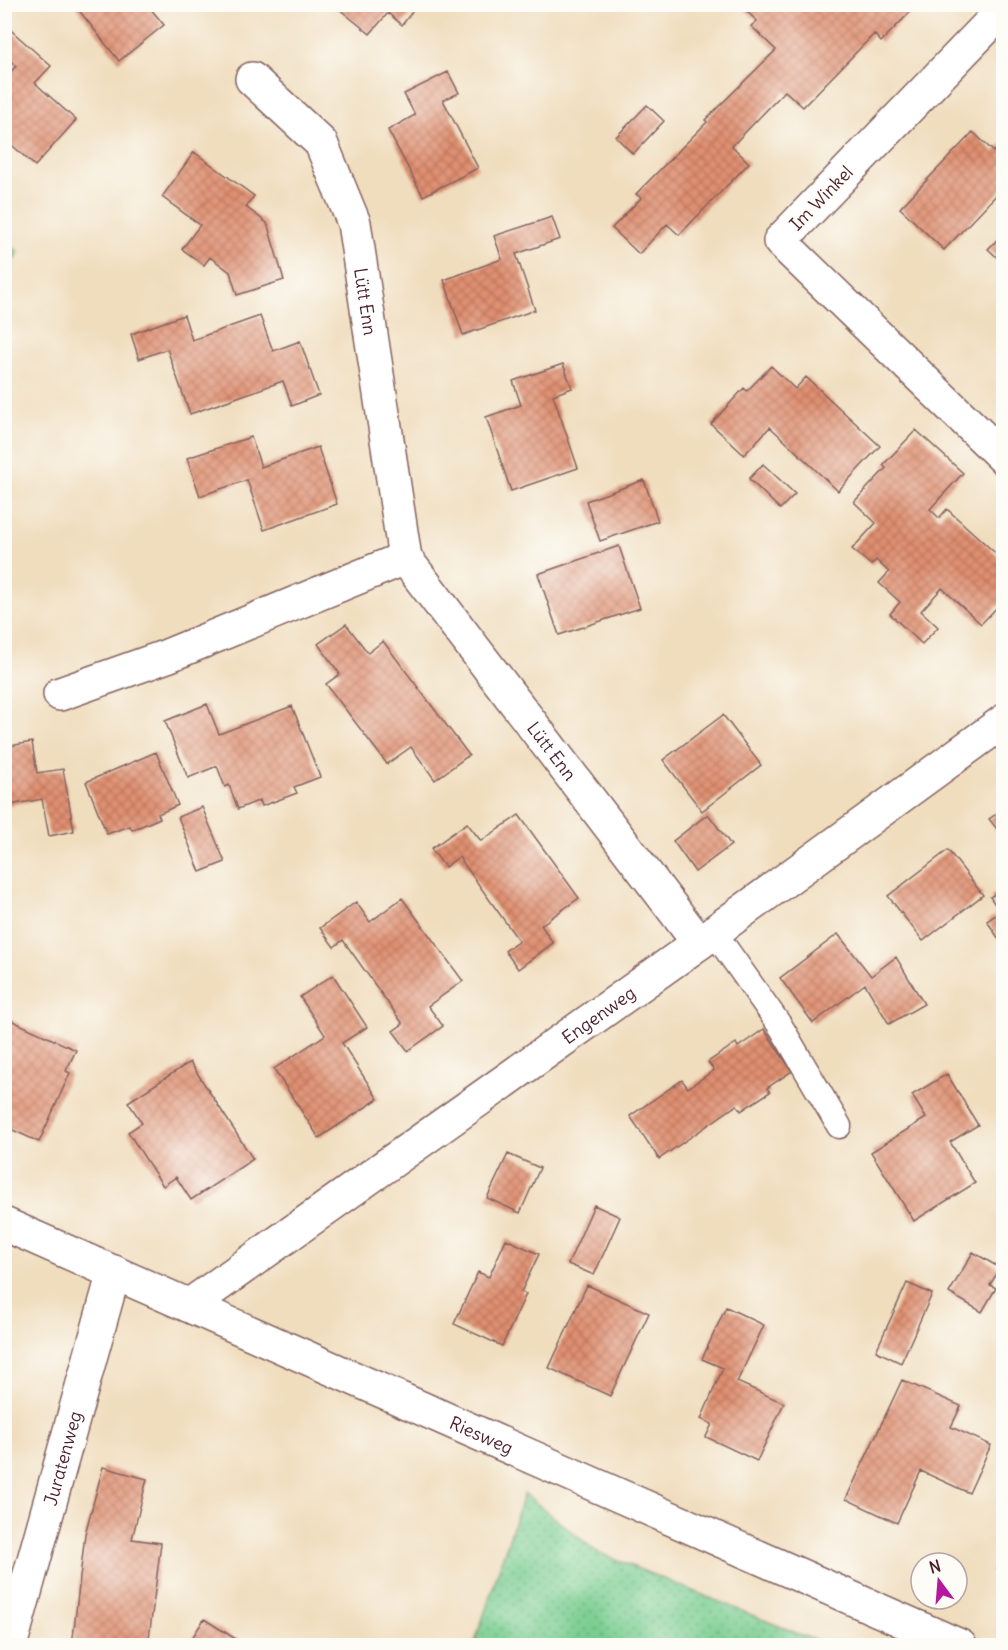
<svg xmlns="http://www.w3.org/2000/svg" width="1008" height="1650" font-family="Delius,sans-serif">
  <style>
    .green { fill: url(#green-dots); stroke: #62765e; stroke-width: 1.5 }
    .building { fill: url(#building-cross-hatch) }
    .lines { fill: none; stroke-linecap: round; stroke-linejoin: round }
    .service-casing { stroke: #84625e; stroke-width: 27 }
    .minor-casing { stroke: #84625e; stroke-width: 36 }
    .service { stroke: #fff; stroke-width: 24 }
    .minor { stroke: #fff; stroke-width: 33 }
    .labels { text-anchor: middle; dominant-baseline: central; stroke-width: 4.5; stroke-linejoin: round; paint-order: stroke }
    .street-label { font-size: 18px; fill: #4a1f2b; stroke: #fdfcf7 }
  </style>
  <defs>
    <pattern id="green-dots" width="8" height="8" patternUnits="userSpaceOnUse" patternTransform="scale(1.5)"><rect width="8" height="8" fill="#79cd90"/><path d="M2 2h.1M6 6h.1" fill="none" stroke="#65a676" stroke-width="1.8" stroke-linecap="round"/></pattern>
    <pattern id="building-cross-hatch" width="8" height="8" patternUnits="userSpaceOnUse" patternTransform="scale(1.5)"><rect width="8" height="8" fill="#e09071"/><path d="M0 0l8 8M0 8l8-8" fill="none" stroke="#b8755d"/></pattern>
  </defs>
  <rect width="100%" height="100%" fill="#fdfcf7"/>
  <filter id="ink" filterUnits="userSpaceOnUse"><feTurbulence type="fractalNoise" baseFrequency=".0167" numOctaves="2"/><feDisplacementMap in="SourceGraphic" scale="12" xChannelSelector="R" yChannelSelector="G"/><feConvolveMatrix kernelMatrix="1 2 1 2 8 2 1 2 1" color-interpolation-filters="sRGB"/></filter>
  <filter id="wash" filterUnits="userSpaceOnUse"><feTurbulence type="fractalNoise" baseFrequency=".008" numOctaves="4" result="noise"/><feDisplacementMap in="SourceGraphic" scale="24" xChannelSelector="R" yChannelSelector="G"/><feGaussianBlur stdDeviation="1.35" result="paint"/><feColorMatrix in="noise" values="0 0 0 0 0 0 0 0 0 0 0 0 0 0 0 0 0 1.4 0 .05"/><feComposite in="paint" operator="in"/></filter>
  <g filter="url(#wash)">
    <rect width="100%" height="100%" fill="#f0ddbe"/>
    <!-- green -->
    <path class="green" d="M5,243l14,9 -14,22z
      M524,1493l73,59 229,93h-352z"/>
    <g id="blocks">
      <!-- building -->
      <path class="building" d="M74,4h79l-3,4 14,17 -45,36z
        M333,4h85l-16,21 -14,-12 -18,21z
        M743,5h165l5,4 -32,33 -7,-8 -71,73 -18,-16 -53,55 17,17 -70,72 -12,-11 -28,30 -27,-26 29,-30 -5,-4 71,-72 -2,-2 71,-70 -25,-24 6,-5 -16,-15z
        M4,24l47,42 -16,17 41,37 -41,46 -31,-28v-59l12,-13 -12,-11z
        M448,72l11,21 -16,7 35,68 -55,28 -35,-66 27,-15 -11,-21z
        M647,105l17,16 -31,33 -17,-17z
        M973,132l21,20 10,-10v45l-60,63 -44,-42z
        M194,152l60,44 -8,11 21,16 17,57 -47,15 -7,-23 -20,-15 -6,8 -22,-16 18,-24 -38,-28z
        M552,217l8,22 -44,15 19,56 -72,25 -19,-55 58,-21 -8,-23z
        M1004,233v31l-16,-15z
        M184,315l8,25 68,-24 13,35 27,-10 19,54 -27,11 -9,-25 -93,33 -23,-65 -28,10 -8,-25z
        M563,364l9,24 -19,7 25,73 -67,23 -25,-74 35,-12 -8,-24z
        M771,366l24,23 11,-12 74,69 -42,45 -68,-64 -26,28 -33,-31 33,-36 3,3z
        M916,430l47,43 -33,36 9,9 8,-9 57,52v39l-23,24 -39,-36 -21,23 17,16 -16,17 -32,-30 10,-12 -21,-19 10,-11 -13,-12 -5,5 -19,-16 24,-26 -22,-21 32,-34 -3,-3z
        M251,437l10,30 57,-20 19,57 -73,26 -17,-50 -47,16 -13,-38z
        M763,464l32,30 -15,15 -31,-30z
        M644,480l14,41 -58,20 -14,-40z
        M619,546l21,62 -81,27 -21,-61z
        M346,624l22,29 15,-12 86,114 -34,25 -24,-33 -24,17 -61,-80 14,-10 -22,-30z
        M207,704l12,30 73,-28 28,71 -26,10 3,6 -35,13 -2,-6 -22,9 -9,-24 -4,2 -8,-21 -29,12 -23,-57z
        M723,715l38,50 -59,46 -39,-51z
        M32,742l5,31 26,-4 11,62 -25,5 -7,-37 -38,7v-59z
        M156,752l22,53 -20,9 2,4 -28,12 -2,-4 -23,8 -21,-52z
        M202,807l23,55 -25,10 -22,-55z
        M1004,809v29l-15,-19z
        M708,814l23,31 -36,27 -22,-31z
        M519,815l60,83 -38,27 12,18 -35,26 -13,-18 14,-10 -60,-84 -14,10 -14,-18 36,-26 14,18z
        M948,850l35,45 -60,46 -35,-45z
        M1004,888v59l-17,-26 13,-9 -10,-15z
        M402,898l61,83 -35,25 15,20 -35,25 -15,-20 10,-7 -60,-84 -9,7 -14,-19 36,-26 14,20z
        M838,934l33,42 25,-19 28,47 -35,20 -24,-40 -52,39 -33,-45z
        M333,975l34,52 -25,16 36,56 -59,39 -45,-69 51,-34 -25,-38z
        M4,1017l72,33 -10,21 4,2 -31,69 -35,-16z
        M764,1029l28,42 -25,17 3,4 -29,19 -4,-6 -78,54 -29,-43 52,-36 6,8 26,-18 -6,-8 28,-19 2,4z
        M190,1062l63,97 -62,41 -15,-23 -13,9 -35,-54 14,-9 -14,-21z
        M947,1074l31,51 -28,17 25,41 -61,38 -43,-69 55,-34 -14,-23z
        M508,1154l32,14 -20,45 -33,-15z
        M594,1205l26,12 -26,58 -26,-11z
        M506,1239l33,15 -18,38 5,2 -24,52 -48,-22 24,-52 11,5z
        M973,1252l27,16 -10,17 6,3 -14,24 -33,-19z
        M907,1283l25,11 -31,69 -25,-12z
        M587,1285l62,28 -39,83 -61,-28z
        M726,1307l38,18 -27,57 47,21 -27,58 -51,-24 6,-13 -11,-5 22,-51 -21,-9z
        M902,1380l59,26 -10,21 40,18 -22,48 -48,-22 -24,52 -51,-24z
        M103,1467l44,12 -15,60 29,4 -13,103h-76l13,-112z
        M1004,1554v17l-7,-3z
        M204,1619l43,27h-60z"/>
    </g>
  </g>
  <g filter="url(#ink)">
    <use href="#blocks" fill-opacity="0" stroke="#84625e" stroke-width="1.5"/>
    <g class="lines">
      <!-- service casing -->
      <g class="service-casing">
        <path id="service" d="M714,932l67,95 58,99"/>
      </g>
      <!-- minor casing -->
      <g class="minor-casing">
        <g id="minor">
          <path d="M1004,9l-224,232 224,217"/>
          <path id="s1" d="M252,79l69,64 33,80 51,335 294,385"/>
          <path d="M60,694l107,-38 238,-98"/>
          <path id="s2" d="M4,1224l956,422"/>
          <path id="s3" d="M190,1305l509,-362 305,-222"/>
          <path id="s4" d="M10,1646l104,-374"/>
        </g>
      </g>
      <!-- service -->
      <use href="#service" class="service"/>
      <!-- minor -->
      <use href="#minor" class="minor"/>
    </g>
  </g>
  <g class="labels">
    <!-- street labels -->
    <g class="street-label">
      <text transform="translate(821 198) rotate(-46)">Im Winkel</text>
      <text stroke="none"><textPath href="#s1" startOffset="260">Lütt Enn</textPath></text>
      <text stroke="none"><textPath href="#s1" startOffset="762">Lütt Enn</textPath></text>
      <text stroke="none"><textPath href="#s3" startOffset="501">Engenweg</textPath></text>
      <text stroke="none"><textPath href="#s2" startOffset="522">Riesweg</textPath></text>
      <text stroke="none"><textPath href="#s4" startOffset="195">Juratenweg</textPath></text>
    </g>
  </g>
  <!-- margin -->
  <rect width="1008" height="1650" fill="none" stroke="#fdfcf7" stroke-width="24"/>
  <!-- north arrow -->
  <g transform="translate(939 1581) rotate(344)"><circle r="28" fill="#fdfcf7" stroke="#b5a4a5" stroke-width="1.5"/>
  <path d="M0-4.5L10 22L0 15L-10 22Z" fill="#b5179e"/>
  <text y="-9" font-size="16" font-weight="bold" text-anchor="middle" fill="#4a1f2b">N</text>
  </g>
</svg>
